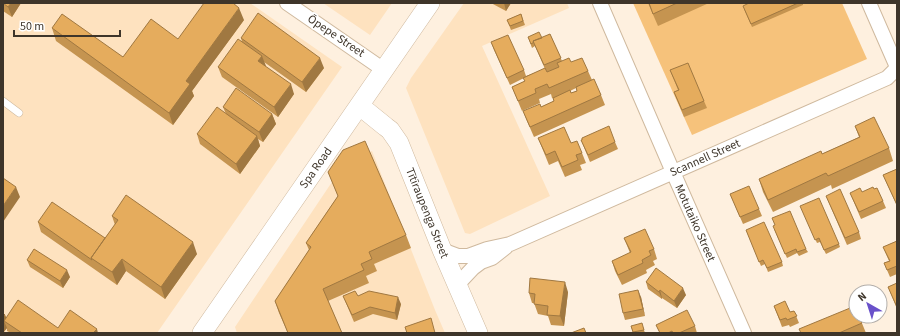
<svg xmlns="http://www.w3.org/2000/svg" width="900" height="336" font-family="'Source Sans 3',sans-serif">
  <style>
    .built { fill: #fee2bf }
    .green { fill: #f6c27b }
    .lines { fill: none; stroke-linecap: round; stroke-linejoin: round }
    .lane-casing { stroke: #cfb99e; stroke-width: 8 }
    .street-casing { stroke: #cfb99e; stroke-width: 16 }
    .secondary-casing { stroke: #cfb99e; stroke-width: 20 }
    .lane { stroke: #fff; stroke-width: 7 }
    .street { stroke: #fff; stroke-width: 14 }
    .secondary { stroke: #fff; stroke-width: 19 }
    .wall { fill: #c59450; fill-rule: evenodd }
    .shaded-wall { fill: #a07841 }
    .building { fill: #e5ac5d; stroke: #a07841 }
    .labels { text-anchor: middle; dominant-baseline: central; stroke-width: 3.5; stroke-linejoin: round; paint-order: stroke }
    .street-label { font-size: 12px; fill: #3e352a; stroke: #fff }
  </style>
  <rect width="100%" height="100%" fill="#fef0df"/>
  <!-- built -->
  <path class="built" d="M3,3h247l92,64 -185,266h-154z
    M323,3h69l-22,32z
    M464,3h103l2,5 -87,38 68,150 -80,38 -5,-1 -59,-145 5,-10z
    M372,151l63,159 10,23h-208l-2,-6 111,-166z"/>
  <!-- green -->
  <path class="green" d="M633,3h209l25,56 -175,76z"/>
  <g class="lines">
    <!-- lane casing -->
    <g class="lane-casing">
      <path id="lane" d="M3,101l16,12"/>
    </g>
    <!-- street casing -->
    <g class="street-casing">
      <path id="street" d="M287,3l97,67
        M600,3l73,169 71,161
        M869,3l28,64
        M442,250l16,6h10l19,-7 23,-5 377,-166 10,-10
        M457,285l16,-17 8,-6 11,-4 14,-11"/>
    </g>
    <!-- secondary casing -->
    <g class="secondary-casing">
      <path id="secondary" d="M360,106l26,21 4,3 9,13 43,107 36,83
        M202,333l228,-330"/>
    </g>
    <!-- lane -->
    <use href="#lane" class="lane"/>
    <!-- street -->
    <use href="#street" class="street"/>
    <!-- secondary -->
    <use href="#secondary" class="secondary"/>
  </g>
  <!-- wall -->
  <path class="wall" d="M3,3h18l-9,14 -9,-6z
    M491,3h20l-5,8z
    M648,3h61l-51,23z
    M749,3h54v2l-51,22 -8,-18z
    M521,14l4,11 -14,5 -4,-10z
    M244,20l-52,71 2,5 -21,29 -117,-84 -4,-13 71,29 55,-18z
    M550,34l12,27 9,1 17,9 4,9 9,15 4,10 -71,32 -7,-16 -4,-10 18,-4 13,-6 -1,-3h-1l-1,-4 -12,5 1,4 -18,8 -10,-24 13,-6 -1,-3 -14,7 -16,-35 -3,-8 33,28 2,6 19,-7 -10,-23 -3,2 -4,-11 14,1zM576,88l1,3 -6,2 -1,-2z
    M241,38l83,30 -18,24 -42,-30 1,4 29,28 -16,23 -56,-40 -4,-10 24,-25z
    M670,70l34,31 3,7 -23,9 -10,-25 4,-2z
    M223,107l49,7 4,10 -13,18 -5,-3 2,7 -20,28 -40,-30 -3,-10 29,-20z
    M855,126l34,22 4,13 -61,28 -1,-4 -58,27 -10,-20 -4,-13 63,-25 37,-17z
    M538,138l33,5 11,10 4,10 -6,2 2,5 -17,7 -7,-16 -9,4z
    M581,140l34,2 3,7 -28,13z
    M897,169v37l-14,-31z
    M328,172l78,63 5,13 -37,16 3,7 -11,5 3,7 -41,18 14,32h-54l-9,-20 -4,-12 34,-51 -3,-7 32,-47z
    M862,192l21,9 3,7 -25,11 -11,-26z
    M730,194l29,15 3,7 -19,8z
    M826,196l33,36 2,7 -14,6z
    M802,210l37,34 1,3 -14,7 -6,-12 -3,1z
    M112,216l85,38 -32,45 -39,-28 -9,14 -76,-53 -3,-10 67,16 10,-13z
    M774,229l32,20 2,3 -9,4 -2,-3 -10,5z
    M746,230l36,32 1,4 -15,6 -3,-8 -4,2z
    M624,238l30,11 3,10 -4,2 2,4 -9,5 1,3 -25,12 -7,-14 -3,-10 18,-8z
    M897,241v33l-7,3 -6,-14 5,-2 -6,-14z
    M27,260l43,17 -7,11 -33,-21z
    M646,282l40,13 -9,13 -15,-10v1l-14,-10z
    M897,283v26l-9,-22z
    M568,292l-4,34 -13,-1 -3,-9 -10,-2 -4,-11h-2l-3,-10z
    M343,296h15l43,8 -4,16 -24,-6 -19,8z
    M641,297l4,19 -20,4 -2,-7z
    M774,306l16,6 4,-1 5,12 -9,4 -1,-2 -7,2z
    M3,313l3,4 52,11 40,5h-87l-4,-2v-3l-4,5z
    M859,316l7,17h-65z
    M656,325l39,1 2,7h-37z
    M631,326l12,1 2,6h-12z"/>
  <!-- shaded-wall -->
  <path class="shaded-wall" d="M11,3h10l-9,14 -4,-10z
    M504,3h7l-5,8z
    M239,8l5,12 -52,71 2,5 -21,29 -4,-12 17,-32z
    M262,56l4,10 -4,5 -4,-10z
    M320,58l4,10 -18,24 -4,-10z
    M291,84l3,10 -16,23 -4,-10z
    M272,114l4,10 -13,18 -4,-10z
    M257,136l3,10 -20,28 -4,-10z
    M16,187l4,10 -17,25v-16z
    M193,242l4,12 -32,45 -4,-12z
    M122,259l4,12 -9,14 -5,-13z
    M67,270l3,7 -7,11 -3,-7z
    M565,282l3,10 -4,34 -4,-10z
    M683,288l3,7 -9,13 -3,-7z
    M638,290l3,7 4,19 -2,-7z
    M660,290l2,8v1l-3,-7z
    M398,297l3,7 -4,16 -2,-7z
    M5,315l4,9 -5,-3 3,7 -4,5v-15z
    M97,329l1,4h-5z"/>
  <!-- building -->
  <path class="building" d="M3,3h8l-3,4z
    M204,3h29l6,5 -53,73 4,3 -21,29 -117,-85 10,-14 61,43 28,-38 27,20z
    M649,3h28l-24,11z
    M749,3h49l-47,21 -8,-18z
    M258,13l62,45 -18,24 -61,-44z
    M521,14l2,7 -13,5 -3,-6z
    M539,32l3,6 -9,3 1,1 -3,2 -3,-7z
    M550,34l11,24 -17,7 -11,-24z
    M508,35l16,35 -17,8 -16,-36z
    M238,39l24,17 -4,5 33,23 -17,23 -56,-40z
    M569,58l2,4 11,-4 6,13 -39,17 -2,-4 -12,5 1,4 -18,8 -6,-14 13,-6 -2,-3 22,-10 2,4 12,-5 -2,-4z
    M688,63l16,38 -22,9 -8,-18 5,-2 -9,-20z
    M594,79l7,16 -71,32 -7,-16 17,-7 1,3 13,-6 -1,-3 17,-8 1,3 6,-2 -1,-4z
    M236,88l36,26 -13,18 -36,-25z
    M217,107l40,29 -21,28 -39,-30z
    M874,117l15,31 -61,28 -2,-3 -58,27 -9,-21 62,-28 1,3 38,-17 -5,-11z
    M609,126l6,16 -27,13 -7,-15h1v-2z
    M564,127l7,16 6,-2 5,12 -6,2 2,5 -16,7 -7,-16 -9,4 -8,-17z
    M365,141l41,94 -37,17 3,7 -11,5 3,6 -41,19 19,44h-54l-13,-32 36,-54 -5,-4 32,-47 -10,-24 15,-22z
    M897,169v36l-14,-30z
    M3,178l13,9 -13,19z
    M749,186l10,23 -19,8 -10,-23z
    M873,187l1,2 3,-1 6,13 -24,11 -9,-19 10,-5 2,4z
    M840,189l19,43 -14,6 -19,-42z
    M126,195l67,47 -32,45 -39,-28 -10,13 -21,-14 27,-38 -6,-4z
    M819,198l20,46 -15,6 -5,-12 -4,2 -15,-34z
    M52,202l53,36 -14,20 1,2 -54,-38z
    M790,211l16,38 -9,3 -1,-3 -11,5 -12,-28 2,-1 -3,-7z
    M764,222l18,40 -15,6 -4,-8 -4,2 -13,-32z
    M645,229l9,20 -5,2 2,4 -9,5 1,3 -25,12 -6,-14 19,-9 -7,-14z
    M897,241v25l-10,4 -3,-7 6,-2 -7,-14z
    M34,249l33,21 -7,11 -33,-21z
    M656,268l27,20 -9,13 -14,-11 -1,2 -13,-10z
    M530,278l35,4 -5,34 -13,-1 1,-9 -14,-2 1,-10 -6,-1z
    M897,283v24l-9,-20z
    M638,290l5,19 -20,4 -4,-19z
    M355,291l3,5 11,-5 29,6 -3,16 -25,-6 -18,8 -9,-19z
    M18,300l40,28 12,-18 27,19 -4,4h-71l-18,-12z
    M785,301l5,11 4,-1 3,5 -10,4 -1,-2 -6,2 -6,-14z
    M855,306l1,2v8h3l3,7 -23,10h-38l-2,-4z
    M687,310l8,16 -16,7h-6l-1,-2 -4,2h-8l-4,-8z
    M3,313l2,2 -2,3z
    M431,318l4,15h-28l-2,-6z
    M642,323l2,7 -11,2 -2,-6z
    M584,328l2,5h-15z"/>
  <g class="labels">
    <!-- street labels -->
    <g class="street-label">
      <text transform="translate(336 36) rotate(34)">Ōpepe Street</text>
      <text transform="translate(705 158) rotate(-24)">Scannell Street</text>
      <text transform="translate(316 168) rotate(-55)">Spa Road</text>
      <text transform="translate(427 213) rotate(68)">Tītīraupenga Street</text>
      <text transform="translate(695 223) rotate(66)">Motutaiko Street</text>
    </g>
  </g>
  <!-- border -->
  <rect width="900" height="336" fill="none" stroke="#3e352a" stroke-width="8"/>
  <!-- north arrow -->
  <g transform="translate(868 304) rotate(321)"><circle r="19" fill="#ffffff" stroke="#b2aeaa"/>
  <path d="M0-3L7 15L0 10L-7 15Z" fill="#6951ca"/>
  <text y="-6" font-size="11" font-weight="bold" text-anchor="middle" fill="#3e352a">N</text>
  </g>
  <!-- scale -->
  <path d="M14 30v6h106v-6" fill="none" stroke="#3e352a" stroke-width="2"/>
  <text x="20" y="30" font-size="12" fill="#3e352a" stroke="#ffffff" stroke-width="3" paint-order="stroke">50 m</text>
</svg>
